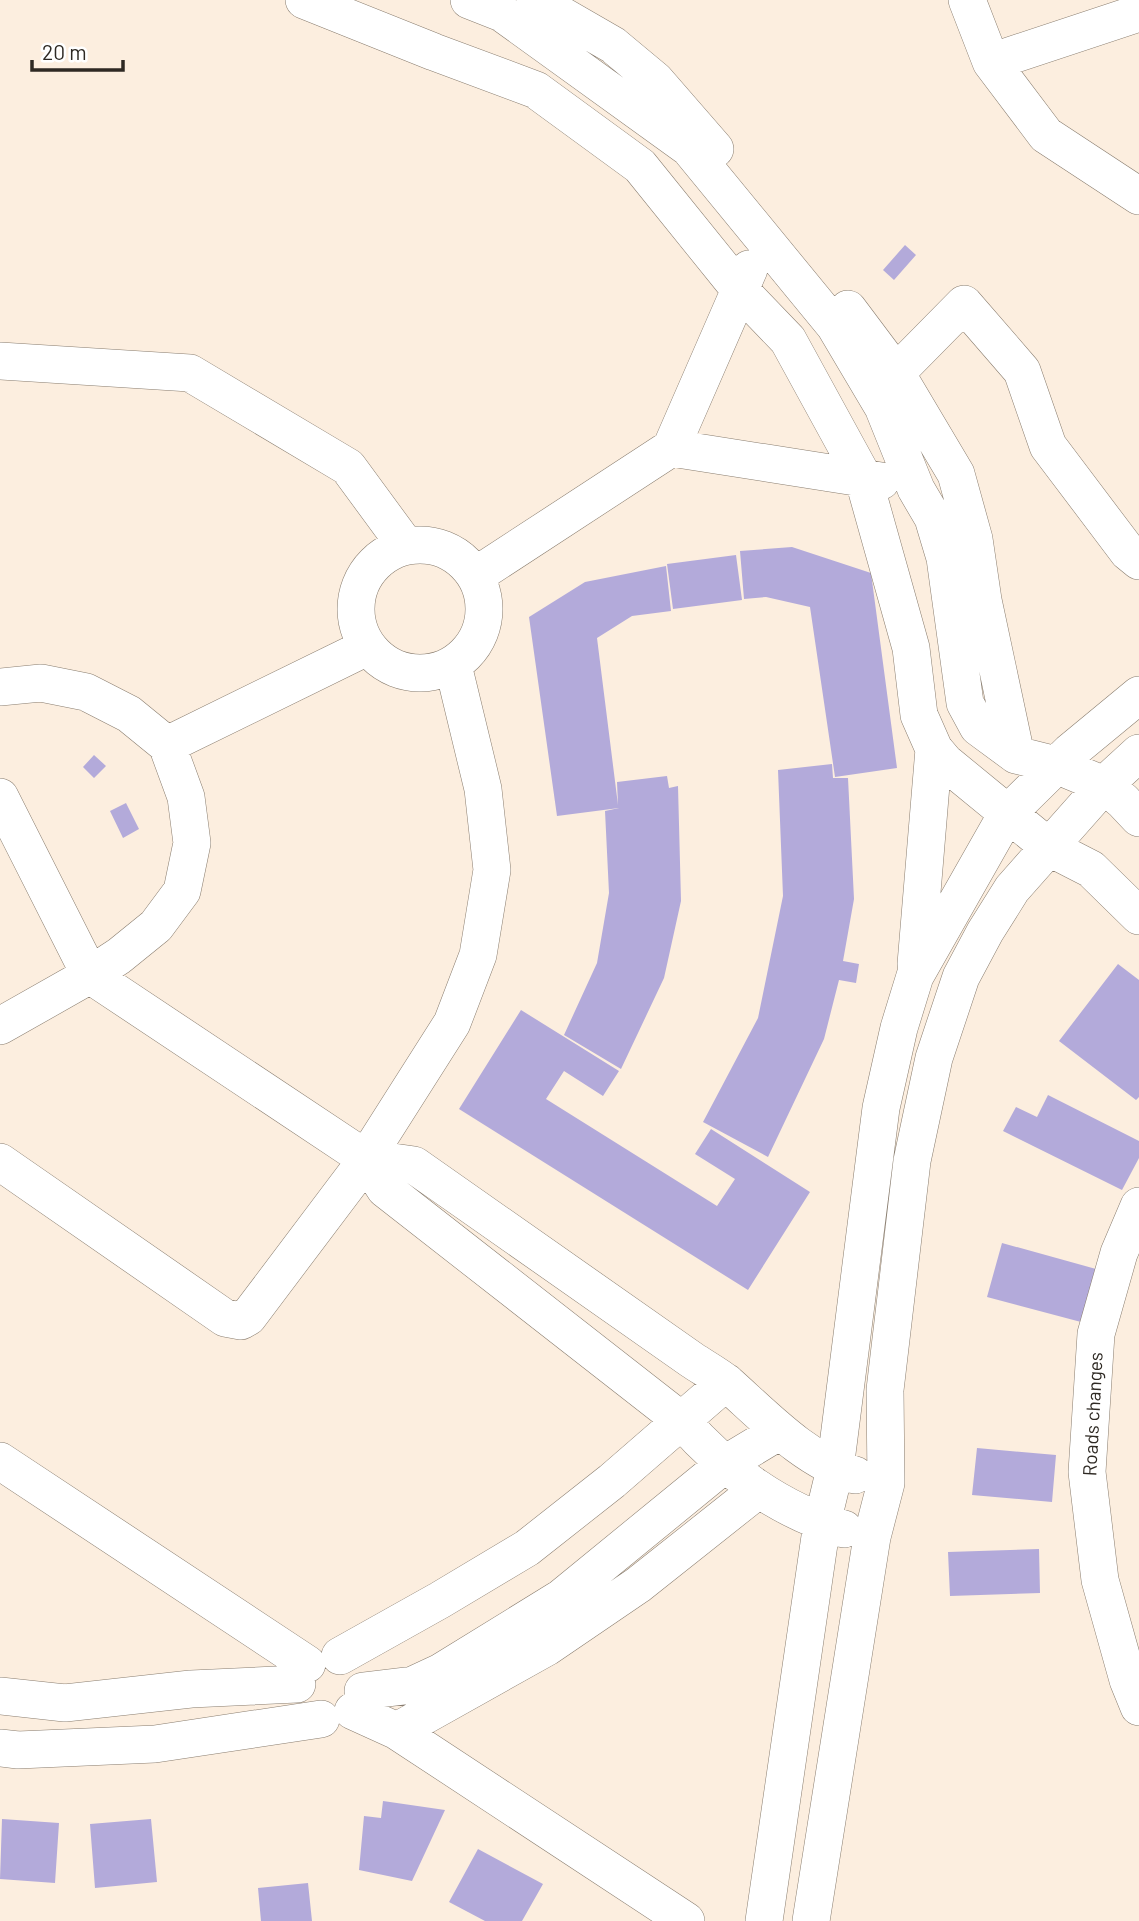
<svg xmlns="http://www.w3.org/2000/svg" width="1139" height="1921" font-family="Barlow,sans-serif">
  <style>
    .building { fill: #b3aada }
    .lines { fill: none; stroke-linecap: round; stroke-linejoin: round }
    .minor-casing { stroke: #897d6f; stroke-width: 38 }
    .minor { stroke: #fff; stroke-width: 37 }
    .labels { text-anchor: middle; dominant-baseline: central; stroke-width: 5; stroke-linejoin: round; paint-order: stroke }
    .street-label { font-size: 19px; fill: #2e2923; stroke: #fff }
  </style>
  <rect width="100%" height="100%" fill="#fceedf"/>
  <!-- building -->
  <path class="building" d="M905,245l11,10 -22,25 -11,-10z
    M792,547l79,26 26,195 -62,9 -25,-170 -44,-10 -22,2 -4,-48z
    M736,555l6,45 -69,9 -6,-45z
    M666,566l5,45 -39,5 -35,22 21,167 -1,-23 50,-6 2,12 9,-2 3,115 -17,77 -43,91 -57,-34 33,-72 12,-70 -4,-82 14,-3 -62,8 -28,-199 56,-35z
    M94,755l12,11 -12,12 -11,-11z
    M832,764l1,14h15l6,121 -11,62 16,3 -3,19 -17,-3 -15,59 -56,118 -65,-35 55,-104 25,-122 -5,-126z
    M126,803l13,26 -16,9 -13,-27z
    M1118,964l21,16v117l-3,3 -77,-59z
    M521,1010l98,61 -16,25 -39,-25 -18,28 171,107 18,-27 -40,-25 16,-25 99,63 -62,98 -289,-181z
    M1048,1095l91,46v17l-17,32 -119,-59 13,-24 21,10z
    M1002,1243l94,26 -15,53 -94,-25z
    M977,1448l79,7 -4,47 -80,-7z
    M1039,1549l1,44 -90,3 -2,-44z
    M383,1801l62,9 -33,71 -53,-11 5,-54 17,2z
    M2,1819l57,4 -4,60 -55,-4z
    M151,1819l6,63 -62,6 -5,-64z
    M478,1849l65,35 -21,37h-37l-36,-19z
    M308,1883l4,38h-51l-3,-33z"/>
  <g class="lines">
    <!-- minor casing -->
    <g class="minor-casing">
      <path id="minor" d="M304,0l130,52 102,38 104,76 100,124 48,50 75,137 48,171 8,67 15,34 11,13 105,86 41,21 48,47
        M469,0l33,13 187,135 146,178 48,81 33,82 17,29 12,40 20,145 13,24 38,28 40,10 48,20 19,16 16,17
        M535,0l78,45 42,35 60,69
        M967,0l24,62 55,73 93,61
        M991,62l148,-49
        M848,309l48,64 60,101 18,65 9,61 33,155
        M0,361l190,12 158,94 58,79
        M896,373l68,-69 58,67 26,75 80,106 11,9
        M671,448l210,33
        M356 609a64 64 0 1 1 128 0a64 64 0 1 1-128 0Z
        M475,576l196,-128 78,-179
        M0,687l41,-4 45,9 43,22 38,31 19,52 6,46 -10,48 -26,35 -37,30 -29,19 -90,51
        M167,745l200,-98
        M0,797l90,178 275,183 20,31 297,232c42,49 99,90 162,108
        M916,964l18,-215
        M365,1158l49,7 278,195c12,8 25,15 36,24 37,33 78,77 127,91
        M0,1162l225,156 16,3 7,-4 110,-146 94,-148 26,-68 14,-85 -9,-81 -30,-124
        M1139,1206l-20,47 -23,81 -9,138 13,108 28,100 11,27
        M0,1461l307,203
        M340,1656l100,-56 87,-52 85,-67 114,-99
        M363,1691l50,-6 28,-13 120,-74 164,-134 55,-33
        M0,1696l65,7 126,-14 106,-5
        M353,1711l44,20 289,190
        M397,1731l150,-84 91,-62 121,-96
        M0,1748l18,2 137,-6 166,-25
        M764,1921l58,-398 13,-54 46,-361 18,-80 16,-52 92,-162 63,-62 69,-57
        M811,1921l61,-384 14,-54 -1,-93 27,-229 22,-103 27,-81 24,-45 27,-43 92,-104 35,-32"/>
    </g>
    <!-- minor -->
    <use href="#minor" class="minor"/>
  </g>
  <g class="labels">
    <!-- street labels -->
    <g class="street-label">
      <text transform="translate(1092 1414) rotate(-87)">Roads changes</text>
    </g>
  </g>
  <!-- scale -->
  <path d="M32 60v10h91v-10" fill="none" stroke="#2e2923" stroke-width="3.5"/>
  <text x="42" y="60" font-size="21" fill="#2e2923" stroke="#ffffff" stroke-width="5" paint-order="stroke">20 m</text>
</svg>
